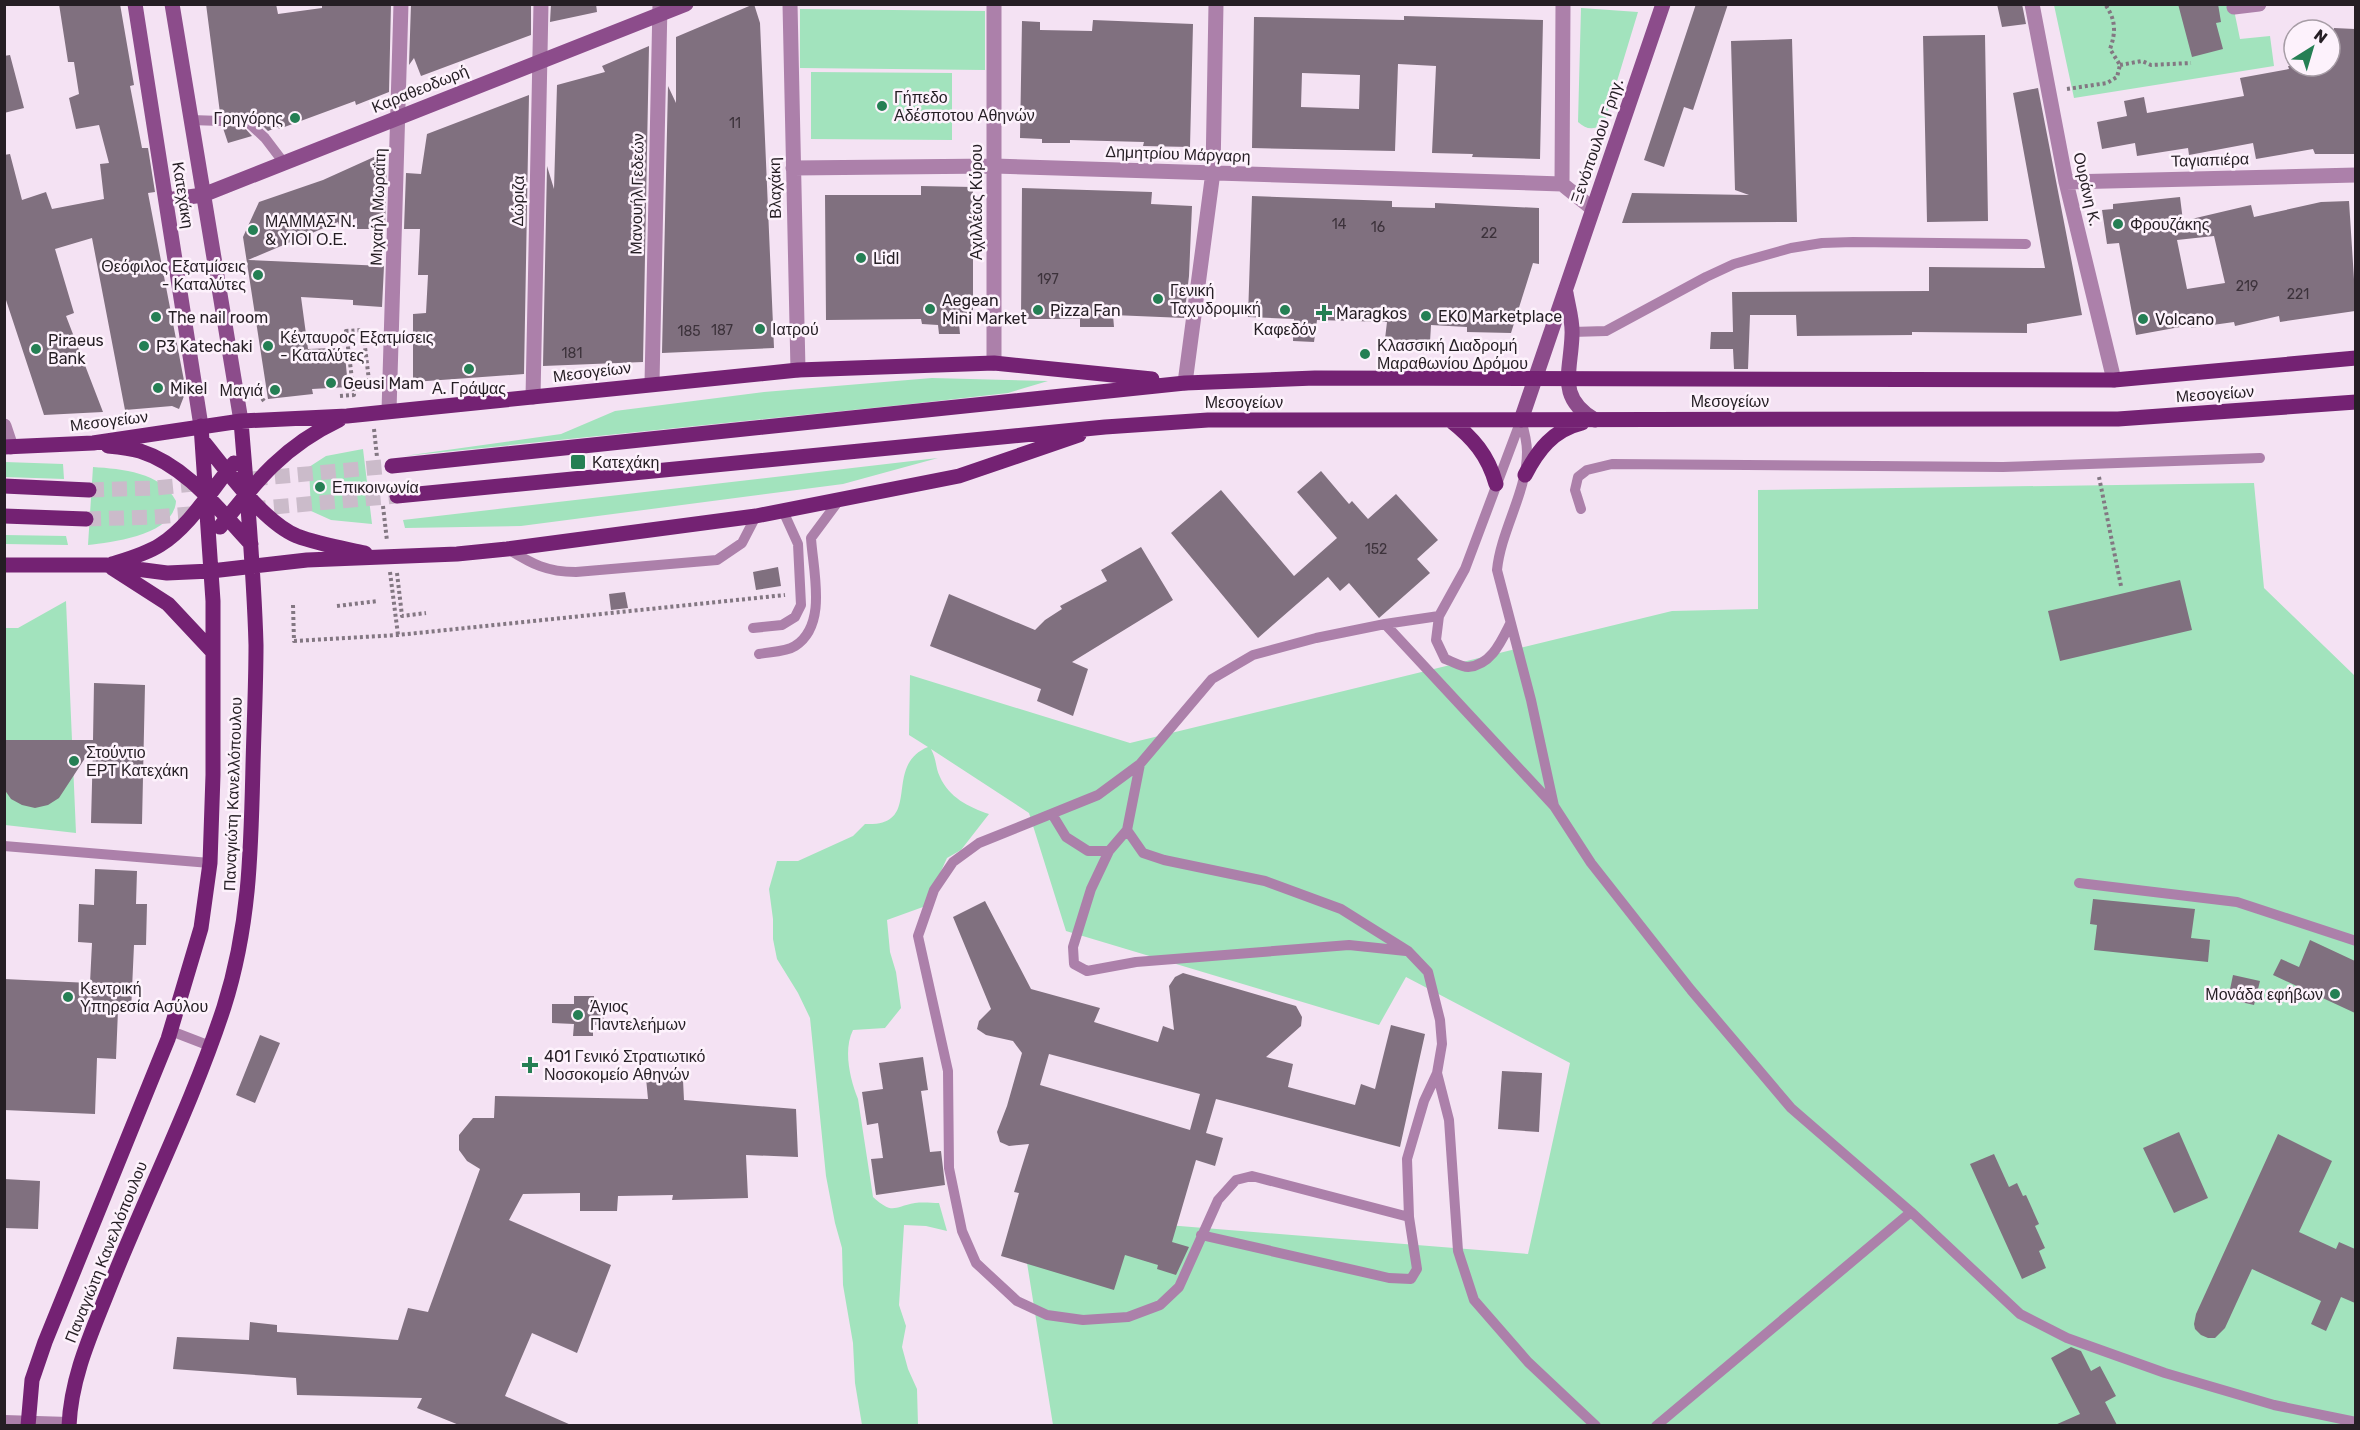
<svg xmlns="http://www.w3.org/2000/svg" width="2360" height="1430" font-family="Rubik,sans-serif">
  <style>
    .green { fill: #a2e3bd }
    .building { fill: #80707f; fill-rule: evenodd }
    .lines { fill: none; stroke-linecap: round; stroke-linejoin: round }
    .primary-tunnel { stroke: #cbbbca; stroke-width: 15; stroke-dasharray: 15 8; stroke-linecap: butt }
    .path { stroke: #837782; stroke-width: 4; stroke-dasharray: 3 3; stroke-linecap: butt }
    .lane { stroke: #ac80aa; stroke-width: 10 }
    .street { stroke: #ac80aa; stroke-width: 15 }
    .secondary { stroke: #8c4c8b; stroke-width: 15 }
    .primary { stroke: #742273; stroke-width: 15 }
    .poi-dot { fill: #257f54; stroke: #fdf2fc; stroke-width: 2 }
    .labels { text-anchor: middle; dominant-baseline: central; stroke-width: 5; stroke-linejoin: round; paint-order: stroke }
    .number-label { font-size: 14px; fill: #3c323b }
    .street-label { font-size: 16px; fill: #251e24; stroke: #fdf2fc }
    .poi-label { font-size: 16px; fill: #251e24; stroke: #fdf2fc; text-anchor: start }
  </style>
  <rect width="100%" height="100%" fill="#f4e2f3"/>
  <!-- green -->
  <path class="green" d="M2054,5h179l7,34 30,-3 4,30 -200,32z
    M1581,8l57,4 -34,112c-11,6 -17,6 -26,-2z
    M800,9l185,2v59l-185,-2z
    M811,72l141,1v67l-141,-1z
    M932,378l116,3 -40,12 -97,11 -507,52 157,-22 54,-23 149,-19z
    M363,449l9,75 -41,-4 -20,-9 -2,-44 17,-11z
    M938,458l-95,26 -322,42 -116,2 -2,-8z
    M5,462l58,2 1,15 -59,-2z
    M93,467c29,2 68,5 83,34 -2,34 -62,41 -88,44z
    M2254,483l10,105 91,88v749h-1302l-34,-212 509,41 42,-191 -164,-86 -27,48 -313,-94 -37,-118 -98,-64c6,11 4,18 9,28 9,20 28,30 49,37l-28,36 -14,8 -10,22 -3,23 -47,17 3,32 6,20 5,36 -16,20 -32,2c-10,20 -3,49 5,69l15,98c20,18 20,10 42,6 8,-1 17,0 24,0l8,28 -21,-5 -22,-1 -5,80 7,21 -4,21 6,22 9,20 1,36h-56l-7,-42 -2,-40 -10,-58 -1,-37 -7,-25 -9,-47 -16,-158 -12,-25 -21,-34 -4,-20v-20l-4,-30 8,-28h21l55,-25 12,-12c60,3 16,-58 63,-77l-19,-12 1,-60 220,68 542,-132 86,-2v-119z
    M5,535l61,1 2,9 -63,-1z
    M66,601l10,232 -71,-8v-197h13z"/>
  <!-- building -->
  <path class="building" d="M59,4h61l14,81 -4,1 12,62h6l7,44 -7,1 38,198 -7,18 -7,-3 -47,4 -33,-172 -37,11 19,64 -8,3 37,96 -59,3 -40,-121v-139l6,-1 12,46 24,-8 6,17 52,-10 -4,-35 9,-1 -10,-38 -23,4 -7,-31 10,-4 -5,-32h-6z
    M206,4h70l2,10 44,-6v-4h69l-2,88 -33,13 -1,-4 -76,28 -1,-2 -10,4 -13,-13 -8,-1 -3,2 -1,7 9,10 -24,7 -5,-15 5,-7 -3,-6 -5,-2z
    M411,4h120v31l-110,41 -7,-18 -5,7z
    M551,4h45l1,8 -47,10z
    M754,4l6,19 14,325 -112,5 6,-267 8,17v-66z
    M1696,4h32l-35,106 -9,-3 -20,60 -20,-7z
    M1997,4h25l4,20 -24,3z
    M2178,4h40l3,18 -5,1 7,26 -31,8z
    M1404,16l139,4 -3,139 -68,-2 1,-3 -41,-1 4,-87 -38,-2 -3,87 -143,-3 2,-131 150,3zM1302,73l58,2 -1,34 -58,-2z
    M1093,20l100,4 -3,123 -47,-1 1,-4 -74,-2v3h-28v-4l-22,-1 2,-117 18,1v8l52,1z
    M2334,28l21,1v125h-40l-2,-5 -57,10 -3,-16 -64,12 -1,-7 -51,8 -2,-13 -33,6 -5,-27 30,-6 -3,-15 20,-4 3,16 97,-17 -4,-18 49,-9 -1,-3h44z
    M1985,35l3,186 -61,1 -4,-186z
    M1792,39l5,183 -175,1 10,-30 117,2 -14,-5 -4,-149z
    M649,46l-6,316 -100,4 4,-200 7,23 3,-104 48,-13 -3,-6z
    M10,55l14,53 -20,5v-57z
    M2038,88l44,227 -55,9v9l-115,-1v3l-115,1 -1,-21h-46l-2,54h-14l-1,-20h-23l1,-17h22l-1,-40 197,-1v-24l116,1 -32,-175z
    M529,95l-5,279 -111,8v-68l13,-1 2,-38h-10l2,-46h-16l2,-56 15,1 6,-40z
    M385,152l2,4 -2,73h-28v-11l-18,7 -1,-3 -90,38 136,6 -2,41 -29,-2v-5l-52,-3 7,52 27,-1 1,8 9,-1 3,32 -36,2 1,5 -45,5 -25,-162 16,-35 64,-22z
    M921,186l52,1v137h-14l1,10h-21l-1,-9 -16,-1 -1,-5 -95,1 -1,-125h96z
    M1022,188l130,4 -1,12 41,2 -3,70 -5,42 -71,-3 1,12h-34v-8h-59z
    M1252,196l140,5v6l43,1v-5l104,5v56l-6,-1 -22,70 -44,-1v-5l-36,-2 -1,17 -45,-3 2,-17 -70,-2 -3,22 -21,-1 1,-22 -46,-2z
    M2180,197l3,24 68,-16 3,12 67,-15 28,-1 5,78h1v32l-75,11 -1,-6 -44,10 -1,-4 -43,6v-3l-55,10 -17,-92 -12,1 -5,-34 11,-1v-5zM2214,236l11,47 -38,6 -10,-49z
    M1321,471l28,33 3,-3 16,18 28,-25 42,46 -21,19 13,14 -51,45 -30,-35 -9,8 -12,-14 -70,61 -87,-105 50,-43 73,86 43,-38 -40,-46z
    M1141,547l32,53 -101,62 16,7 -15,47 -36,-15 4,-12 -111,-43 19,-52 86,36 10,-10 17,-11 -2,-3 47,-25 -6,-11z
    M778,567l3,19 -25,4 -3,-18z
    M2180,580l12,50 -132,31 -12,-50z
    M625,592l3,16 -17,2 -2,-16z
    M94,683l51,2 -3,139 -51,-1 2,-77 -34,52 -11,7 -13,3 -13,-3 -11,-6 -7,-10v-49h89z
    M95,869l42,2 -1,33h11l-1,41h-12l-3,66 -13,-1 -2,49 -19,-1 -2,56 -91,-4v-131l86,4 2,-40 -14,-1 1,-38 15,1z
    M2093,899l102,10 -4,29 19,2 -2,22 -114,-12 3,-25 -7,-1z
    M985,901l46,88 69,19 -6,14 64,20 5,-16 11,4 -5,-44 6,-9 8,-4 113,33 6,11 -1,9 -35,31 27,7 -5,23 67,18 6,-21 14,5 16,-64 34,9 -25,113 -184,-48 -10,34 17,5 -8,28 -19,-6 -24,82 17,5 -13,28 -19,-6 1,-4 -33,-10 -11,35 -113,-34 18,-63 -5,-1 15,-48 -20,2 -9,-4 -3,-10 10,-26 15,-53 -9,-12 -27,-6 -9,-6 2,-8 12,-12 -38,-92zM1049,1054l151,40 -10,36 -150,-45z
    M2310,940l45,21v52l-82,-38 8,-16 18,8z
    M2233,975l27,6 -6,24 -26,-6z
    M574,996h20v9l10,1 -1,19h-10v11h-20l1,-12 -22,-1v-19h22z
    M260,1035l20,8 -25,60 -19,-8z
    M923,1057l5,33 -7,1 9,61 11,-1 4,34 -69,10 -5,-36 12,-1 -5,-35 -11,2 -5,-33 21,-3 -4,-26z
    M1502,1071l40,2 -3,59 -41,-3z
    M646,1078l37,2 1,20 112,9 2,48 -52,-2 2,43 -76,2 1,-5 -55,1 -1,15h-37v-18l-57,1 -14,26 102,45 -34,88 -45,-20 -27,63 66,29h-112l-42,-17 5,-10 -125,-3 -1,-17 -123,-9 4,-32 72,3 1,-18 27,3v7l121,8 10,-32 20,4 52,-143 -13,-8 -8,-11v-15l14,-17h21l1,-22 153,3z
    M2179,1132l29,66 -34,15 -31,-65z
    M2278,1134l54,27 -33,71 37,17 3,-7 16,7v54l-14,-6 -15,34 -15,-7 10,-23 -69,-32 -27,59 -10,10h-7l-7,-3 -6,-6 -1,-5 2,-10z
    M1994,1154l15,33 8,-4 6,13 3,-1 13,29 -4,2 10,22 -6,3 7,17 -24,11 -52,-115z
    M4,1179l36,2 -2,48 -34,-1z
    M2071,1347l10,4 10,20 9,-5 16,30 -11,6 12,23h-62l25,-11 -29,-56z"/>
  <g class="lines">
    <!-- primary-tunnel -->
    <path class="primary-tunnel" d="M252,479l140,-13
      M89,490l66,-2 49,-5
      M251,509l146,-13
      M86,519l69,-2 48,-4"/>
    <!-- path -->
    <path class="path" d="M2120,65l22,-4 9,4 40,-2
      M2067,89l40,-6 10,-6 3,-12 -10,-16c6,-17 6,-29 -5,-45
      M255,389l9,12
      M340,396l14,-1 -8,-64 17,-1 7,59
      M374,429l3,28
      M2099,477l22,109
      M383,506l4,35
      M390,572l8,63
      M397,573l5,43 24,-3
      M293,605l1,36 104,-6 387,-40
      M337,606l41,-5"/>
    <!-- lane -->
    <path class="lane" d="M191,120l30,1
      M250,124l15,14 19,25
      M1572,332l34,-1 100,-54 28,-13 57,-16 31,-5 31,-1 173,2
      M1521,420c3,10 6,21 6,32 0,40 -26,78 -30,118l34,130 23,106 37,57 100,127 100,118 120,104 109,102 47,24 98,35 109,32 82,17
      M1581,509l-6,-19 3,-13 9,-7 25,-6 391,3 257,-9
      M508,549c24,15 39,23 68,23l141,-12 25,-17 14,-27
      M1385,624l169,182
      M1510,624c-9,18 -19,41 -42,43 -7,0 -16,-6 -23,-8l-9,-19 3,-24 26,-47 56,-149
      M753,628l29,-3 13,-8 6,-12 -3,-61 -15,-33
      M759,654c10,-2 27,-2 36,-8 33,-21 18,-75 16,-108l29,-39
      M1140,764l-13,66 16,23 21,7 101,21 76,28 67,42 20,21 12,48 2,24 -5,29 -13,28 -17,58 2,58 8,52 -6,10 -22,-1 -188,-43
      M1052,814l14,23 22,14h21
      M1127,830l-18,21 -18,38 -18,58 1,17 13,7 49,-9 213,-17 57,6
      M4,846l206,17
      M2079,883l158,19 119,39
      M171,1031l39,15
      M1437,1073l12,47 9,131 16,49 54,62 68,64
      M1409,1217l-157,-41 -16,4 -18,20 -39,87 -19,18 -32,12 -45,3 -36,-5 -30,-14 -41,-38 -14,-32 -13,-63 -1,-97 -30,-135 16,-46 19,-28 26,-19 119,-48 42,-31 72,-85 41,-24 63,-17 69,-14 54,-8
      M4,1420l65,2
      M1656,1426l255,-214"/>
    <!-- street -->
    <path class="street" d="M790,4l8,366
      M994,4v359
      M1563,4l-1,180 31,25
      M2032,4l34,178 48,198
      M2234,7l25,-3
      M793,168l201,-2 568,18
      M2066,182l290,-7
      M652,383l8,-379
      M1185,383l28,-211 3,-168
      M533,397l8,-393
      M389,411l12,-407
      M4,426l7,21"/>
    <!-- secondary -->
    <path class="secondary" d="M135,4l66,422
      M172,4l69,417
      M166,200l37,-5 483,-191
      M1566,293c2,13 7,28 6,42 -1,37 -16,62 23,85
      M1521,420l142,-416"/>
    <!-- primary -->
    <path class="primary" d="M1450,420c23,18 38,35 46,64
      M202,440c23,28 61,82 95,96 21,8 45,12 68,17
      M108,446c11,1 22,2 32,5 47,15 79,59 111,93
      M4,447l89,-4 148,-22 106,-5 451,-46 196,-7 158,16
      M392,466l793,-83 130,-5 799,2 242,-22
      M1525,475c13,-25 28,-45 57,-52
      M4,486l85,4
      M397,496l708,-69 103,-7 910,-1 238,-17
      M4,516l82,3
      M220,527c37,-47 64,-81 119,-107
      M112,564c16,-5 34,-10 48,-19 30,-19 51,-55 74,-82
      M4,565h102l61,8 44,-2 96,-11 150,-6 50,-5 249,-33 203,-40 120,-41
      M112,568l56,36 44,47
      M28,1426l4,-46 13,-38 123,-303 33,-111 9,-65 3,-88v-174l-12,-175
      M69,1426c2,-50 23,-94 41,-140 37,-93 83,-184 114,-279 26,-82 27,-158 29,-242 1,-40 3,-80 3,-120 -2,-75 -9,-149 -15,-224"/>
  </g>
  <!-- markers -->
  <g class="poi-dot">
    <circle cx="882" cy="106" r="6"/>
    <circle cx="295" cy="118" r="6"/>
    <circle cx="2118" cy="224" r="6"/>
    <circle cx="253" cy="230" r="6"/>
    <circle cx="861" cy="258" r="6"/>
    <circle cx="258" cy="275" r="6"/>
    <circle cx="1158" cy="299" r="6"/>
    <circle cx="930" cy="309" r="6"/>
    <circle cx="1038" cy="310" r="6"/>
    <circle cx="1285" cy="310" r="6"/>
    <path d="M1321 304h6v6h6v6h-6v6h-6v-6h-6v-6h6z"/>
    <circle cx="1426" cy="316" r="6"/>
    <circle cx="156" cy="317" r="6"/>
    <circle cx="2143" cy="319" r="6"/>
    <circle cx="760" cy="329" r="6"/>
    <circle cx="144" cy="346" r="6"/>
    <circle cx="268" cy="346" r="6"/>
    <circle cx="36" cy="349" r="6"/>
    <circle cx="1365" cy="354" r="6"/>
    <circle cx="469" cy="369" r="6"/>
    <circle cx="331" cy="383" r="6"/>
    <circle cx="158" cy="388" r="6"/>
    <circle cx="275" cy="390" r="6"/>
    <rect x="570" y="454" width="16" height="16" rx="3"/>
    <circle cx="320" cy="487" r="6"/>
    <circle cx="74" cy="761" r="6"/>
    <circle cx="2335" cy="994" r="6"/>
    <circle cx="68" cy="997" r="6"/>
    <circle cx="578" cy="1015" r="6"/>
    <path d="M527 1056h6v6h6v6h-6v6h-6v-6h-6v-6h6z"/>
  </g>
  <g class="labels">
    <!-- number labels -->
    <g class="number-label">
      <text x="735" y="123">11</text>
      <text x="1339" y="224">14</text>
      <text x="1378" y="227">16</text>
      <text x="1489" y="233">22</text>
      <text x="1048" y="279">197</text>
      <text x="2247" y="286">219</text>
      <text x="2298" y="294">221</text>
      <text x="722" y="330">187</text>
      <text x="689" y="331">185</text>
      <text x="572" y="353">181</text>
      <text x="1376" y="549">152</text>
    </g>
    <!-- street labels -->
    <g class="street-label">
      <text transform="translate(420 89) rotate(-22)">Καραθεοδωρή</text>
      <text transform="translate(1597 141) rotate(-71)">Ξενόπουλου Γρηγ.</text>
      <text transform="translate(1178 154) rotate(2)">Δημητρίου Μάργαρη</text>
      <text transform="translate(2210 160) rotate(-2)">Ταγιαπιέρα</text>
      <text transform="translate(775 188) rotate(-91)">Βλαχάκη</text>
      <text transform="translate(2087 189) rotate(77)">Ουράνη Κ.</text>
      <text transform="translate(637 194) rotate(-89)">Μανουήλ Γεδεών</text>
      <text transform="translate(183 195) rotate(81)">Κατεχάκη</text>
      <text transform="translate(518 201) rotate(-89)">Δώριζα</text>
      <text transform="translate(976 202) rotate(-90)">Αχιλλέως Κύρου</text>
      <text transform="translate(378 207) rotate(-88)">Μιχαήλ Μωραΐτη</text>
      <text transform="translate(592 372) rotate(-7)">Μεσογείων</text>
      <text transform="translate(2215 394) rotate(-4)">Μεσογείων</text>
      <text x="1730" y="401">Μεσογείων</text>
      <text x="1244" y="402">Μεσογείων</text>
      <text transform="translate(109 421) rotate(-7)">Μεσογείων</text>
      <text transform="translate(233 794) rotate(-88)">Παναγιώτη Κανελλόπουλου</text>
      <text transform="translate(106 1252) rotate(-68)">Παναγιώτη Κανελλόπουλου</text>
    </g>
    <!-- poi labels -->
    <g class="poi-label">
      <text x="894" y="97">Γήπεδο<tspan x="894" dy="18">Αδέσποτου Αθηνών</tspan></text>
      <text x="283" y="118" text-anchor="end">Γρηγόρης</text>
      <text x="265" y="221">ΜΑΜΜΑΣ Ν.<tspan x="265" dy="18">&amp; ΥΙΟΙ Ο.Ε.</tspan></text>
      <text x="2130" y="224">Φρουζάκης</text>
      <text x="873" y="258">Lidl</text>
      <text x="246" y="266" text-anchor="end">Θεόφιλος Εξατμίσεις<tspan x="246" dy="18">- Καταλύτες</tspan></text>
      <text x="1170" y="290">Γενική<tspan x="1170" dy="18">Ταχυδρομική</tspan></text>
      <text x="942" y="300">Aegean<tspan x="942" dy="18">Mini Market</tspan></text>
      <text x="1050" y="310">Pizza Fan</text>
      <text x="1336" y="313">Maragkos</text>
      <text x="1438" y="316">EKO Marketplace</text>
      <text x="168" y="317">The nail room</text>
      <text x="2155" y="319">Volcano</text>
      <text x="772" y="329">Ιατρού</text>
      <text x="1285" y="329" text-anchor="middle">Καφεδόν</text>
      <text x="280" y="337">Κένταυρος Εξατμίσεις<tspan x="280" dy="18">- Καταλύτες</tspan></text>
      <text x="48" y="340">Piraeus<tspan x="48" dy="18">Bank</tspan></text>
      <text x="1377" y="345">Κλασσική Διαδρομή<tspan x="1377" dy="18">Μαραθωνίου Δρόμου</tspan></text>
      <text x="156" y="346">P3 Katechaki</text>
      <text x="343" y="383">Geusi Mam</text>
      <text x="170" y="388">Mikel</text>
      <text x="469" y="388" text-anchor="middle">Α. Γράψας</text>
      <text x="263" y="390" text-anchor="end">Μαγιά</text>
      <text x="592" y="462">Κατεχάκη</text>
      <text x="332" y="487">Επικοινωνία</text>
      <text x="86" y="752">Στούντιο<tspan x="86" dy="18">ΕΡΤ Κατεχάκη</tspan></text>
      <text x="80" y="988">Κεντρική<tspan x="80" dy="18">Υπηρεσία Ασύλου</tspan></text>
      <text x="2323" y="994" text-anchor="end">Μονάδα εφήβων</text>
      <text x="590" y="1006">Άγιος<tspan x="590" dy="18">Παντελεήμων</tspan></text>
      <text x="544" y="1056">401 Γενικό Στρατιωτικό<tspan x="544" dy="18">Νοσοκομείο Αθηνών</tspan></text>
    </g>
  </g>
  <!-- border -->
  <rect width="2360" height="1430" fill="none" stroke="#251e24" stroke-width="12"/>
  <!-- north arrow -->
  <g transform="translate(2312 48) rotate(37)"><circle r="28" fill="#fdf2fc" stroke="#a79da6" stroke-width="1.5"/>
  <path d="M0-4.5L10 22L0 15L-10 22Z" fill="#257f54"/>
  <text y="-9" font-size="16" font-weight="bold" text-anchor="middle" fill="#251e24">N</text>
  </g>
</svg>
